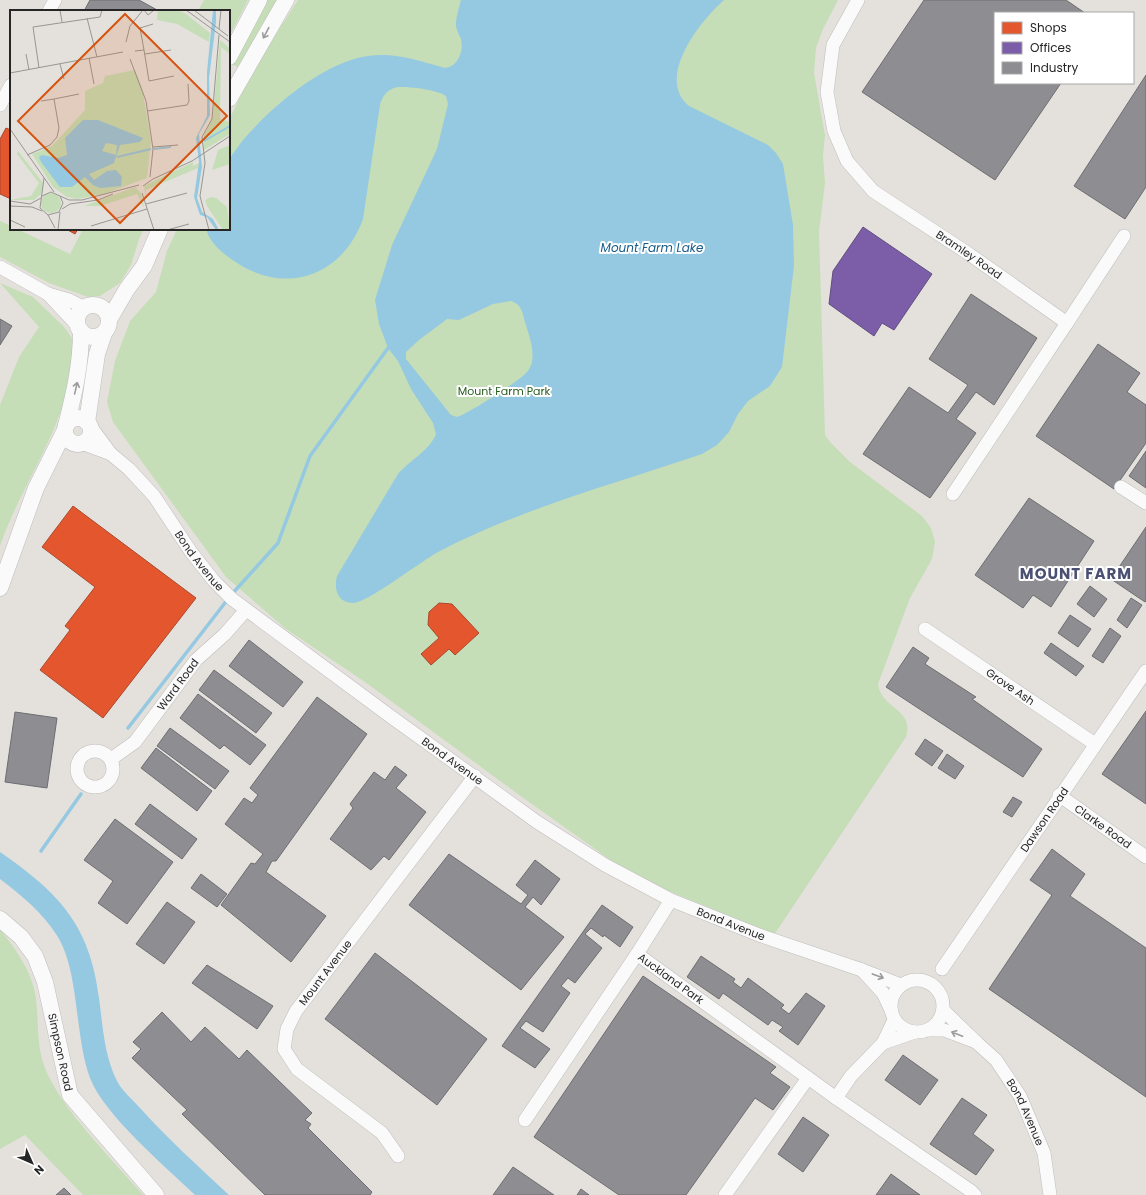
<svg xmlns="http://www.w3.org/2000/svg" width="1146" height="1195" font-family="Poppins,sans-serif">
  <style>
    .green { fill: #c5deb7 }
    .water { fill: #95c8e1; fill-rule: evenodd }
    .shops { fill: #e4572e; stroke: #ab482c }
    .offices { fill: #7b5ea7; stroke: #624d80 }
    .industry { fill: #8d8d92; stroke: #6e6e72 }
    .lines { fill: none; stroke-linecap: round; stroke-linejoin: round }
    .stream { stroke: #95c8e1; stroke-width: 3.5 }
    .minor-casing { stroke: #bebdbd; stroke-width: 14 }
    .tertiary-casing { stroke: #bebdbd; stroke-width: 17 }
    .minor { stroke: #fbfafa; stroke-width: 13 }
    .tertiary { stroke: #fbfafa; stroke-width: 16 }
    .oneway { stroke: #9b9b9b }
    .labels { text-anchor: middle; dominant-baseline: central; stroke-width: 4; stroke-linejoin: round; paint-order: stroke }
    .street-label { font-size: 11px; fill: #262626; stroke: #fff }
    .park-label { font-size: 11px; fill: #275c1e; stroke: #fff }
    .water-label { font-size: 12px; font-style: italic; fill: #185b89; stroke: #fff }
    .district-label { font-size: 15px; font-weight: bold; letter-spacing: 1px; fill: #4b5072; stroke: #fff }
    .inset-river { fill: none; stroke: #95c8e1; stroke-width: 2 }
    .inset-road { fill: none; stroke: #989693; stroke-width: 1 }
    .view { fill: #d5540f; fill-opacity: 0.15; stroke: #d5540f; stroke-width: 2 }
    .inset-edge { fill: none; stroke: #262626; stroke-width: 2 }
  </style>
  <rect width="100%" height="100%" fill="#e4e1dc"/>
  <!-- green -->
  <path class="green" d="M204,0h44l-19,37v-26h-31z
    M266,0h12l-38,68 -9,-4z
    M298,0h540l-15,29 -7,19 -2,25 11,62 -2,21 2,27 -6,48 6,204 6,8 19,19 72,54 9,12 4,14 -3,17 -22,39 -32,86c3,25 37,25 28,53l-132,198 -141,-59 -111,-79 -157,-115 -79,-53 -60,-52 -113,-155 -6,-20 8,-41 15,-40 26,-29 11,-41 10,-22h52v-109l25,-52z
    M0,221l11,5v3h6l53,25 13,-25h61l-5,10 -8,26 -11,18 -20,13 -12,1 -39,-14 -49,-26z
    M0,283l33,14 31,30 11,15c-4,23 -7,48 -14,69 -17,47 -45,88 -61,135v-141l19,-48 20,-30z
    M0,929c16,21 32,42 36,69 3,26 0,51 11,75 19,41 66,87 96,122h-60l-58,-60 -25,14z"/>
  <!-- water -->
  <path class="water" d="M461,0h263c-24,21 -69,78 -35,106l79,39 8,8 7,11 10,61 1,41 -12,101 -12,19 -22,15 -10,13 -9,18 -12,13 -15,9c-88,30 -179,54 -262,97 -18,9 -73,53 -88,52 -16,-1 -18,-16 -15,-27l61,-102c11,-13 32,-24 38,-40l-3,-11 -22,-34 -13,-28 -10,-13 -9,-24 -4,-24 17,-55 45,-96 11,-45 -2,-8c-8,-6 -43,-11 -52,-8 -8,3 -12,9 -14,17l-17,114c-21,58 -78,77 -129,42 -12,-8 -24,-18 -28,-32h23c0,-19 -3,-50 0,-67 1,-6 8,-13 11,-18 27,-34 83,-82 128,-88 27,-4 51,5 77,12 13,-1 19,-17 16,-29 -2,-5 -5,-9 -5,-15 0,-7 3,-16 5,-24zM511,301c12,4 11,12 15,24 4,14 12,34 1,47 -6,8 -61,43 -70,45l-6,-2 -45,-56v-7l13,-12 28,-21 12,1 34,-16z
    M0,852c59,41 90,73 99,146 4,29 5,57 18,83 5,10 16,19 23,27 28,31 59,59 89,87h-34c-30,-29 -91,-80 -105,-117 -16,-43 -10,-108 -34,-144 -14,-22 -35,-39 -56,-55z"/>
  <!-- shops -->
  <path class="shops" d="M6,128l5,2v69l-11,-5v-55z
    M66,229h12l-3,5z
    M73,506l123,92 -93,120 -63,-48 30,-40 -5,-4 30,-39 -53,-40z
    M439,603l13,1 27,29 -24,22 -6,-6 -18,16 -10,-11 18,-16 -11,-13 1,-13z"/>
  <!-- offices -->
  <path class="offices" d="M863,227l69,47 -38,56 -12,-7 -8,13 -45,-32 4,-33z"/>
  <!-- industry -->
  <path class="industry" d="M90,0h49l20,11h-75z
    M924,0h142l19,13h-90v70h66l-66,97 -133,-88z
    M1146,75v112l-21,32 -51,-33z
    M971,294l66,44 -43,67 -18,-13 -20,27 20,14 -46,65 -67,-44 46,-67 39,26 20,-28 -39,-26z
    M0,319l12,7 -12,19z
    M1098,344l42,29 -13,19 19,13v38l-32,46 -78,-53z
    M1146,451v37l-17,-12z
    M1029,498l65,43 -43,66 -18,-12 -10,13 -48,-33z
    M1146,527v74l-1,1 -34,-23z
    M1090,586l17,13 -13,18 -17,-13z
    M1131,598l11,7 -15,23 -10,-8z
    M1070,615l21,14 -13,18 -20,-14z
    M1110,628l11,8 -18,27 -11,-7z
    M249,640l54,42 -20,25 -54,-41z
    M1051,643l33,23 -8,10 -32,-23z
    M913,647l16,11 -4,6 51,33 -4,2 70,50 -19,28 -137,-90z
    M214,670l58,43 -16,20 -57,-43z
    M198,694l68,51 -16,20 -26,-20 -4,4 -40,-31z
    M317,697l50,37 -91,127h-4l-6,11 60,44 -35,46 -70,-57 30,-42 4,1 8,-10 -38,-30 19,-26 8,5 6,-8 -8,-7z
    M1146,711v93l-44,-30z
    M15,712l42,6 -10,70 -42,-6z
    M170,728l59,43 -14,18 -58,-43z
    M925,739l18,12 -11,15 -17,-12z
    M156,748l56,43 -15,20 -56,-43z
    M947,754l17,12 -9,13 -17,-11z
    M395,766l12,9 -11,13 30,24 -37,48 -5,-4 -13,14 -41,-31 23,-31 -3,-4 24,-32 11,8z
    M1013,797l9,5 -10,15 -9,-5z
    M150,804l47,35 -15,20 -47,-35z
    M115,819l58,43 -46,62 -29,-21 15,-22 -29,-21z
    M1052,849l33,25 -15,22 76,52v149l-157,-108 63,-94 -22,-15z
    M449,854l72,50 7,-9 -12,-10 19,-25 25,19 -19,26 -8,-8 -8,10 39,30 -43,53 -112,-85z
    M201,874l26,20 -10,13 -26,-19z
    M167,902l28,20 -31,42 -28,-20z
    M602,905l31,22 -13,20 -16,-12 -1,2 -12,-9 -6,6 17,14 -27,35 -7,-5 -7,8 9,7 -27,39 -17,-11 -6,7 30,21 -15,19 -33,-22z
    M375,953l112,86 -50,66 -112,-86z
    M701,956l34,23 -2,3 8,6 7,-10 36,27 -3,3 8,6 17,-21 19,13 -27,39 -19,-14 4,-4 -11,-7 -4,5 -45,-32 -4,6 -32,-22z
    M207,965l66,41 -16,23 -65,-46z
    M643,976l133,91 -6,6 20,14 -17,23 -18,-12 -69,97h-67l-85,-58z
    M162,1012l29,30 14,-15 34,32 8,-9 65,63 -7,7 6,4 -3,4 64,64 -2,3h-105l-83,-81 5,-4 -55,-52 9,-9 -8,-7z
    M903,1055l35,25 -18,25 -35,-25z
    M962,1098l25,17 -14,19 21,16 -18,25 -46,-31z
    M803,1117l26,18 -26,37 -25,-18z
    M513,1167l41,28h-61z
    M891,1174l29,21h-44z
    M64,1188l7,7h-15z
    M581,1189l8,6h-12z"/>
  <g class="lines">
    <!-- stream -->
    <path class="stream" d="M232,594l46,-51 32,-87 78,-108
      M128,728l100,-129
      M41,851l40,-57"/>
    <!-- minor casing -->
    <g class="minor-casing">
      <g id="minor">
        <path id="s1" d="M858,0l-25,45 -6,47 7,39 13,30 26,30 96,63 98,69 -114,171"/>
        <path d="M49,11l6,-11"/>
        <path d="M0,105l11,-20"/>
        <path d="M0,267l48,27"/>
        <path d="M1067,323l57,-87"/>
        <path d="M77,325l-29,-31 21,6 14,7"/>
        <path id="s2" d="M91,427l20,27 18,15 25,27 37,56 23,29 18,18 158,117 147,106 68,43 66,35 88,35 103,35"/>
        <path d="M84,444l27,10"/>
        <path d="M1121,487l25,16"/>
        <path id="s3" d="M925,629l170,115"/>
        <circle cx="95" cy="769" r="18"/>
        <path id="s4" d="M111,759l24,-17 61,-82 29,-26 21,-24"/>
        <path id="s5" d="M1059,795l87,62"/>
        <path d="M637,954l34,-54"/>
        <path id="s6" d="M942,969l204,-298"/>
        <circle cx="917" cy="1006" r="26"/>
        <path d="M891,1010l-8,-17 -21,-23 39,15"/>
        <path d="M894,1020l-11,23 32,-11"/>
        <path d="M928,1030h16l32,12 -33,-32"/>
        <path id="s7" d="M976,1042l20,18 24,36 24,57 6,42"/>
        <path d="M883,1043l-32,33 -15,22 135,93 4,4"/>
        <path id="s8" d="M525,1120l112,-166 199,144"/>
        <path id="s9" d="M398,1156l-16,-23 -85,-64 -13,-20 3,-20 9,-18 179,-235"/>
        <path d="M725,1195l83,-117"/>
      </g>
    </g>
    <!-- tertiary casing -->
    <g class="tertiary-casing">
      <g id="tertiary">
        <path d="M229,57l30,-57"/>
        <path d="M229,99l57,-99"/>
        <circle cx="93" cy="321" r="16"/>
        <path d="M110,318l17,-29 17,-23 16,-37"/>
        <circle cx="78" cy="431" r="13"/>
        <path d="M87,422l10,-68 7,-21"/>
        <path d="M66,426c8,-32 15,-61 15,-95"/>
        <path d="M0,588l36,-100 28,-56"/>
        <path id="s10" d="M0,919l21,18 14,19 10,26 25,113 86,100"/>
      </g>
    </g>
    <!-- minor -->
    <use href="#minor" class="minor"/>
    <!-- tertiary -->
    <use href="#tertiary" class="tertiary"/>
  </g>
  <!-- one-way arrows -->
  <defs><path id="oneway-shaft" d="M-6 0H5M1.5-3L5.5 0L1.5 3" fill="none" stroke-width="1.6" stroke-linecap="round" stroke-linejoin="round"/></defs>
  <g class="oneway">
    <use href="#oneway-shaft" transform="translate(266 33) rotate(118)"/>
    <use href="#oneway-shaft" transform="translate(76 388) rotate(-77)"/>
    <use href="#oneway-shaft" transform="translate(878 976) rotate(20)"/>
    <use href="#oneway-shaft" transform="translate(957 1034) rotate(-159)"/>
  </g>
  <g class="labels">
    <!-- street labels -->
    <g class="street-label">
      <text stroke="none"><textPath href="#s1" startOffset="326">Bramley Road</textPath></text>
      <text stroke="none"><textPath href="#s2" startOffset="173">Bond Avenue</textPath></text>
      <text stroke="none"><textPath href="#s4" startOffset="101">Ward Road</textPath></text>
      <text stroke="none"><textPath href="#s3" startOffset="103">Grove Ash</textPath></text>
      <text stroke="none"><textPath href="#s2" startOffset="497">Bond Avenue</textPath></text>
      <text stroke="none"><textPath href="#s6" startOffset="181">Dawson Road</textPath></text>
      <text stroke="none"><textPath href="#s5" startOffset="54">Clarke Road</textPath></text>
      <text stroke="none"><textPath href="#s2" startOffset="821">Bond Avenue</textPath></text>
      <text stroke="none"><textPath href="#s9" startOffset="247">Mount Avenue</textPath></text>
      <text stroke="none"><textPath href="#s8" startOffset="242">Auckland Park</textPath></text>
      <text stroke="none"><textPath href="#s10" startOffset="151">Simpson Road</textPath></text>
      <text stroke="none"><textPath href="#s7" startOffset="87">Bond Avenue</textPath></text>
    </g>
    <!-- park labels -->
    <g class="park-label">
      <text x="504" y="391">Mount Farm Park</text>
    </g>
    <!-- water labels -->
    <g class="water-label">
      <text x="652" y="247">Mount Farm Lake</text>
    </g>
    <!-- district labels -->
    <g class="district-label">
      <text x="1076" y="573">MOUNT FARM</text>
    </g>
  </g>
  <!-- overview -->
  <g transform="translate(10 10)">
    <rect width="220" height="220" fill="#e4e1dc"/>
    <path d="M148,0h20l8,4 24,19 -1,9 -32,-18 -20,-4zM210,30l10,9v5l-9,-7 -1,72 10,3v12l-26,16v-15l9,-18zM125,60l7,18 9,53 -4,37 -43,16 -27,5 -10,-2 -14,-10 -21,-33 20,-8 33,-36v-19l18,-8 2,-7zM220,135v19l-18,6 6,-20zM8,141l25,32 -1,10 -8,7h-24l21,-4 8,-13 -22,-29zM183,152v4l6,-3 -1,5 -52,22v8l-2,-12zM125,177l6,6 3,15 -7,-14 -37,12h-16zM31 193a10 10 0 1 1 20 0a10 10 0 1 1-20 0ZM201,187l5,1 11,9 3,23h-7l-16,-24 -2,-6z" fill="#c5deb7"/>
    <path d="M203,0h3v12l-7,56 1,37 -11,19 3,33 -5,31 5,14 11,7 6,11h-3l-9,-13 -7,-2 -6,-18 5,-35 -3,-24 11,-22v-44zM73,110h15l45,18 -3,4 -20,3 -6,18 -25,11 5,6 13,-9 9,-1 6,7 -1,9 -21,2 -7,-3 -8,-8 -13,10h-12l-19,-25 -2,-5 3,-2 16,3 9,-3 -2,-17zM96,133l11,2 -1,10 -14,-4z" fill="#95c8e1" fill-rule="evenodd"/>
    <path class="inset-river" d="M194,131l26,-15M144,139l17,-2M107,147l34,-8"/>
    <path class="inset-road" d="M50,0l2,12M134,0l4,5 6,-5M176,0l44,32M184,0l34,26M77,8l10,39M209,19l2,-19M116,32l4,-16 13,-16M134,40l5,31 25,-5M125,41l9,-1 -4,-22 13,-4M16,44l3,16M135,44l26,-4M79,48l5,26M120,49l16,42 7,48 -3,28M50,54l4,15M29,58l-6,-41 67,-10 2,-7M0,63l113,-21M31,91l13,-2M137,101l40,-6 2,-4 -1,-17M0,119l44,63M143,137l25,-2M17,145l23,-10 7,-8 2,-9 -5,-29 25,-5M143,169l39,-18 38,-25M133,176l10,-7M132,183l12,37M32,186l9,-4 9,4 3,7 -4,9 -11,3 -8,-7 4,-30M50,186l9,4h13l57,-15M0,191l20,3 11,-6M136,194l41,-11M0,196l22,1 10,4M52,199l8,-5 28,-4 15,-6M38,205l7,13M0,210l15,7M81,216l56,-17M48,220l2,-18M157,220l22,-6M199,220l-9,-34 5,-33 -3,-26 10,-18 7,-84"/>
    <path class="view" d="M115,4l102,102 -107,107 -102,-102z"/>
    <rect width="220" height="220" class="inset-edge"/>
  </g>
  <!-- legend -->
  <rect x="994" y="12" width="140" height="72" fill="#ffffff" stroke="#a8a8a8"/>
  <rect x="1002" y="22" width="20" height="12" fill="#e4572e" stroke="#a8a8a8"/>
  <text x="1030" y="32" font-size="12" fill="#262626">Shops</text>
  <rect x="1002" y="42" width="20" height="12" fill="#7b5ea7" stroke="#a8a8a8"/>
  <text x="1030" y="52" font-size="12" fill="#262626">Offices</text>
  <rect x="1002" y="62" width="20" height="12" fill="#8d8d92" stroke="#a8a8a8"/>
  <text x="1030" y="72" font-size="12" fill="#262626">Industry</text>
  <!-- north arrow -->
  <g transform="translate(32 1163) rotate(135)" stroke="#ffffff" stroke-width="3" paint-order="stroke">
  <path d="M0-3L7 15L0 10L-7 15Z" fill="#262626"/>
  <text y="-6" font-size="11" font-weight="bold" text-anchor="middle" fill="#262626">N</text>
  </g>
</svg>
